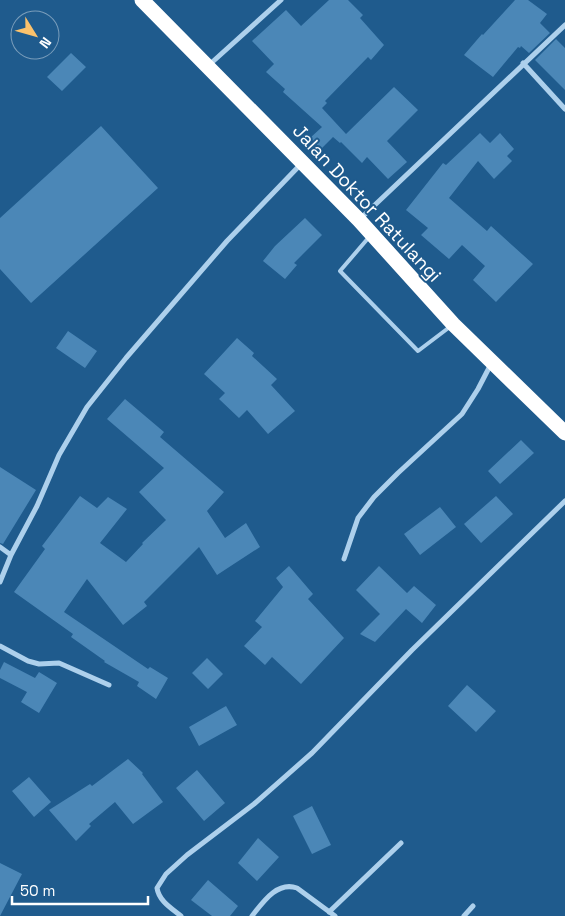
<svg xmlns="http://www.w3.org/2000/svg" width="565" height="916" font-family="'Space Grotesk',sans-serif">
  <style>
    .building { fill: #4b87b7 }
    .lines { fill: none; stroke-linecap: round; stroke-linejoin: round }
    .lane { stroke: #add0ec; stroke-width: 4 }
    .street { stroke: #add0ec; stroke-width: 5 }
    .highway { stroke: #fff; stroke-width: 15 }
    .labels { text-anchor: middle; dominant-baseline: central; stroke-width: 4; stroke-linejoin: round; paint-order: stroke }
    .street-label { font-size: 19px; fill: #fff; stroke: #1f5b8d }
  </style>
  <rect width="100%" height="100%" fill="#1f5b8d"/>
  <!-- building -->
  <path class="building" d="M329,0h19l15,15 -3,3 24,27 -13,15 -3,-3 -43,44 2,2 -5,5 24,26 48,-47 24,23 -31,31 20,21 -19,17 -21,-22 -5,6 -21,-21 -1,1 -7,-6 -12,12 -11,-11 12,-11 -39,-35 2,-3 -19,-17 8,-8 -22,-23 34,-31 15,16z
    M515,0h13l19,14 -7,9 10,10 -21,20 -8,-7 -1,2 -2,-1 -25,30 -29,-22 18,-21 1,1z
    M556,39l9,9v42l-30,-30z
    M71,53l15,14 -24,24 -15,-14z
    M101,126l57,62 -127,115 -31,-34v-51z
    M480,133l10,10 10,-10 14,16 -7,7 5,5 -18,18 -16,-18 -29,37 38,33 4,-5 42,38 -37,38 -23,-22 12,-14 -23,-21 -13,14 -28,-24 7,-7 -22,-18 37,-47 3,2z
    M305,218l17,17 -28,28 3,2 -12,14 -22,-18 12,-15z
    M68,331l29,20 -12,17 -29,-20z
    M237,338l17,15 -2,3 25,23 -6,6 24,26 -27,23 -21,-24 -8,8 -20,-19 6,-6 -21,-19z
    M125,399l39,33 -4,5 64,55 -17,19 18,27 21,-15 14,24 -43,28 -18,-28 -55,55 3,4 -24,19 -36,-46 -23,33 84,57 2,-2 18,11 -12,21 -19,-13 2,-4 -35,-20 1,-1 -34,-24 2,-3 -59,-42 31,-43 -3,-3 38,-50 17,12 11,-11 19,12 -27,34 26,19 17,-18 -1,-1 24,-23 -27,-28 25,-24 -57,-49z
    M521,440l13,13 -34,31 -12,-13z
    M0,467l36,23 -33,54 -3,-1z
    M496,496l17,18 -32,29 -17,-19z
    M440,507l16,20 -36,28 -16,-21z
    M289,566l24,28 -5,5 36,39 -43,46 -29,-27 -7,8 -21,-19 18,-19 -7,-6 28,-34 -7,-9z
    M379,566l28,27 7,-7 22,19 -14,18 -16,-14 -31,33 -15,-8 20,-20 -24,-24z
    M207,658l16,16 -15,15 -16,-16z
    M4,662l31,16 4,-6 18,11 -18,30 -18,-11 6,-10 -27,-14v-8z
    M467,685l29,26 -20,21 -28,-26z
    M226,706l11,19 -38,21 -10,-19z
    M128,759l15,14 -1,1 21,28 -30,22 -18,-22 -26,22 2,2 -15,15 -27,-31 41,-26 2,2z
    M197,770l28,33 -21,18 -28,-33z
    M29,777l22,25 -17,15 -22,-26z
    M312,806l19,39 -19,9 -19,-38z
    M258,838l21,19 -22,24 -19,-18z
    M0,863l22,11 -22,42z
    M208,880l30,26 -8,10h-18l-21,-16z"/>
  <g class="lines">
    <!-- lane -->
    <path class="lane" d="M370,236l-30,35 78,80 33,-25"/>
    <!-- street -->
    <path class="street" d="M523,63l42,46
      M209,65l72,-65
      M360,219l205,-194
      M0,547l11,8
      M344,559l14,-41 16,-21 24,-24 64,-59 16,-25 13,-25
      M0,582l11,-27 26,-49 22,-51 28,-48 39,-49 101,-117 74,-77
      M0,646l28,15 11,3 20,-1 50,22
      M329,912l72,-69
      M181,916c-10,-8 -22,-15 -24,-28l9,-14 21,-19 67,-51 58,-51 100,-103 153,-149
      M252,916c11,-14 25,-35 45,-28l38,28
      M464,916l9,-10"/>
    <!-- highway -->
    <path class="highway" d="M142,0l217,220 94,104 112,109"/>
  </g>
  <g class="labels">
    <!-- street labels -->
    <g class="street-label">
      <text transform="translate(367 203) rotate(47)">Jalan Doktor Ratulangi</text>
    </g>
  </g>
  <!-- north arrow -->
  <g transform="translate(35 35) rotate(127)"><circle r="24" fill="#1f5b8d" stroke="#799dbb"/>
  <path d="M0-4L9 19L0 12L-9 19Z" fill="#fbc26c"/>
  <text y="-8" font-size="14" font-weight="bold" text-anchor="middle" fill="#ffffff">N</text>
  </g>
  <!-- scale -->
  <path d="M12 896v8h136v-8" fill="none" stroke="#ffffff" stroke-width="2.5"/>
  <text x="20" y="896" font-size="15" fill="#ffffff" stroke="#1f5b8d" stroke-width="4" paint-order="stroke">50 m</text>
</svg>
